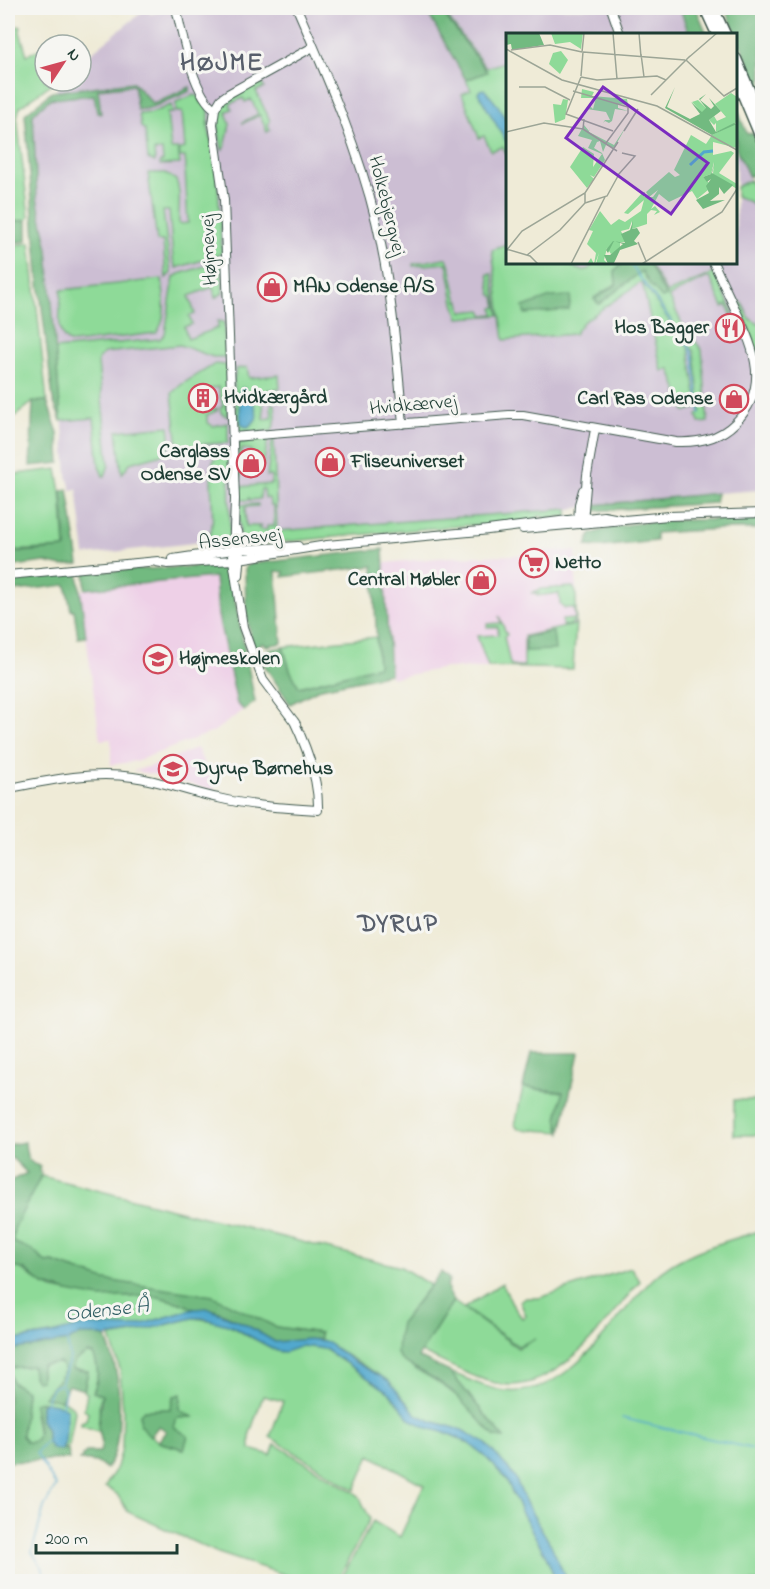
<svg xmlns="http://www.w3.org/2000/svg" width="770" height="1589" font-family="'Indie Flower',sans-serif">
  <style>
    .built { fill: #eed0e7 }
    .industrial { fill: #ccbed3 }
    .green { fill: #8eda98; stroke: #568c66; stroke-width: 1.5; fill-rule: evenodd }
    .forest { fill: #72ba80; stroke: #487c5a; stroke-width: 1.5 }
    .water { fill: #51a8ce; stroke: #387281; stroke-width: 1.5 }
    .lines { fill: none; stroke-linecap: round; stroke-linejoin: round }
    .stream { stroke: #51a8ce; stroke-width: 1.5 }
    .secondary-casing { stroke: #3e574c; stroke-width: 10 }
    .highway-casing { stroke: #3e574c; stroke-width: 13 }
    .secondary { stroke: #fff; stroke-width: 8 }
    .highway { stroke: #fff; stroke-width: 10 }
    .labels { text-anchor: middle; dominant-baseline: central; stroke-width: 6; stroke-linejoin: round; paint-order: stroke }
    .street-label { font-size: 20px; fill: #1f3d34; stroke: #f6f6f2 }
    .poi-label { font-size: 20px; font-weight: bold; fill: #1f3d34; stroke: #f6f6f2; text-anchor: start }
    .water-label { font-size: 21px; font-style: italic; fill: #2e5d62; stroke: #f6f6f2 }
    .district-label { font-size: 26px; font-weight: bold; letter-spacing: 1.5px; fill: #575e6b; stroke: #f6f6f2 }
    .inset-river { fill: none; stroke: #51a8ce; stroke-width: 3 }
    .inset-road { fill: none; stroke: #9ca596; stroke-width: 1.5 }
    .view { fill: #7b2cbf; fill-opacity: 0.15; stroke: #7b2cbf; stroke-width: 3 }
    .inset-edge { fill: none; stroke: #1f3d34; stroke-width: 3 }
  </style>
  <rect width="100%" height="100%" fill="#f6f6f2"/>
  <filter id="ink" filterUnits="userSpaceOnUse"><feTurbulence type="fractalNoise" baseFrequency=".0167" numOctaves="2"/><feDisplacementMap in="SourceGraphic" scale="12" xChannelSelector="R" yChannelSelector="G"/><feConvolveMatrix kernelMatrix="1 2 1 2 8 2 1 2 1" color-interpolation-filters="sRGB"/></filter>
  <filter id="wash" filterUnits="userSpaceOnUse"><feTurbulence type="fractalNoise" baseFrequency=".008" numOctaves="4" result="noise"/><feDisplacementMap in="SourceGraphic" scale="24" xChannelSelector="R" yChannelSelector="G"/><feGaussianBlur stdDeviation="1.35" result="paint"/><feColorMatrix in="noise" values="0 0 0 0 0 0 0 0 0 0 0 0 0 0 0 0 0 1.4 0 .05"/><feComposite in="paint" operator="in"/></filter>
  <g filter="url(#wash)">
    <rect width="100%" height="100%" fill="#efebd7"/>
    <!-- built -->
    <path class="built" d="M528,550l48,1v70l-2,5 -49,42h-79l-55,10 -7,-115 64,-6 72,-2z
      M216,577l2,37 19,90 7,6 -31,22 -77,29 -25,4v-26l-11,1 -20,-149 5,-2z
      M197,748l19,43 -64,-17 -19,-3 25,-7z"/>
    <!-- industrial -->
    <path class="industrial" d="M171,8h509l9,26h-181v228h228v-114l26,60v282l-45,3 -39,8 -83,4 -23,4 -261,20 -3,5 -63,9 -15,-4 -145,16 -8,-66 -6,1 -4,-15 -19,-226 -11,-51 -4,-84 17,-15 12,-18h19v-20l65,-52 5,5z"/>
    <!-- green -->
    <path class="green" d="M445,8h6l-2,11 37,49 21,-7v94l-4,-8 -12,4 -7,-15 -5,2 -17,-44 9,-4 -5,-10 21,-8 -47,-63z
      M21,26l-1,6 7,23 18,-8v34h10l-35,26 -3,10 12,100 -2,3 -19,2v-194z
      M254,83l8,1 2,4 -8,3 14,30 -2,3 2,6 -3,2 -7,-17 -17,8v-1l15,-8 -7,-15 -6,3 -2,-4 -13,6 2,5 -6,3 4,12 -5,23 -3,3c-8,-42 -5,-47 32,-67z
      M194,95l4,1 4,8 -2,-7 9,13v15l-2,-3c11,43 13,86 15,131l-5,3 -41,12 -3,-9 -4,-48h-6l8,62 -5,5 -3,-37h-6l-9,-68h17l11,7c6,13 2,29 3,44l9,-1 -3,-55 1,-1 -1,-10h-5l-1,-8 6,-1 -3,-36h-6v-10z
      M171,105l2,8h-6l4,36h7l2,15 -20,1v-3l3,-1 -1,-11 -8,1 1,11 -7,-3 -3,-29 -4,-3 -2,-13 12,-1z
      M750,180l12,28v11c-5,-13 -13,-20 -26,-22v-10z
      M30,243l17,158 -14,1 -25,20v-176z
      M507,245l1,17 60,1c5,5 13,9 21,6l4,-6h30l-8,7 1,14 -22,14 5,6 43,-33 8,14 17,11 -18,-33 18,30 47,-20 19,39 -1,4 -5,-11 -4,2 -13,-29h-4l-37,18 13,28 20,26 6,72 -9,1 -2,-8 4,-4 -7,-59 -51,-71 -60,41 -9,12 -70,6 -12,-90z
      M444,258h3c6,13 7,30 11,43h2l2,11 20,-2 1,5 11,-1 -1,-6 4,-1 -2,-9 -4,-4 -3,-20h4l7,41 -40,3 -5,-15 -7,-40 -34,3v-2z
      M214,263h5l3,4 1,26 -8,5 -2,-11 -24,9 6,18 -6,2 3,8 -8,3 4,12 30,-11v-7l6,1 1,35h-12l-33,-12 -76,8 -5,5 -1,5 11,102 -4,11h-2l-4,-10 -5,-48 -33,3 -6,-72 105,-10 5,-5 9,-57 5,-3z
      M162,279c2,16 6,41 -6,54l-83,10c-21,-3 -11,-39 -12,-53z
      M642,282l47,67 9,59 -13,3 -15,-42 -8,2z
      M736,302l18,39 -17,-39 5,1 8,16 12,7v25l-2,2 -3,-7 1,7 -2,-2z
      M215,364l11,1 2,52 -7,-4 -1,-5 3,-2 -5,-19 -19,5 2,8 -3,1 1,5 3,-1 2,7 13,-4v3l-10,4v7l6,4 15,-3v20l-25,1 -18,4 -7,-6 -1,-3 -5,-46 10,-9z
      M247,367l2,11 30,-3 1,14 -13,1 -1,11 -3,1 1,17 8,-1 -1,-14h4l1,14 -4,13 -32,2 -3,-4 -3,-49 2,-11zM239,391l10,3 6,17v9l-7,7 -7,-2z
      M169,426l2,17 -5,10 -36,10 -8,11 -5,-43z
      M266,437l1,2 -5,1h6l-5,27h-6l-1,-11h-4l-1,-6 -9,-1 1,19 -3,12h-2v-37l17,-2h-15z
      M274,439l3,92 291,-22v7l-25,2 -1,-2h-3l-3,3c-19,4 -43,11 -62,6 -72,5 -143,13 -215,19v3l-14,-1 -5,-9 -1,-32 19,-1v2l-13,1 1,19h16l-4,1 1,2 8,1v-4h7v-19l-4,-3 -1,-6h-4l-1,-9h-3l-1,10 -9,1 -2,-2v2h-9l-2,-13 33,-3v-8h-4l5,-35z
      M221,450l8,1 1,88 -24,3c17,-21 -7,-76 15,-92z
      M57,469l4,23 4,56 -57,3v-76z
      M573,587l3,5v27l-6,6 -7,1 -1,-6 13,-1 -1,-11h-10l-4,-4 -1,-11 -22,3 -1,-2 4,-1h-9l10,-4z
      M499,616l8,19 -3,1 6,28 5,2h9v-30l50,-11 2,-4 -3,48 -85,-2 -11,-31 21,-1v-8h-11v-3l14,-1z
      M376,637l2,29 -79,21 -9,-17 -7,-23z
      M523,1087l25,4 13,-1 3,2 -6,35 3,5 -43,-3 -3,-4z
      M758,1088h4v47h-28v-35h24z
      M41,1176l360,91 29,18 -29,38 14,46c35,17 60,43 89,69l-54,-66c18,7 37,17 56,19 65,7 109,-76 148,-113 28,-27 72,-36 108,-48v350l-1,2 -194,-1 -16,-36 -24,-40 -11,-25 -8,-12 -23,-25 -23,-13 -31,-9 -15,-7 -27,-33 -69,-42v-6l-44,-6 -27,-11 -76,-24 -68,-12 -52,-18 -7,1 -7,-8 -26,-13v-13z
      M8,1259l34,25 11,5 15,3 60,5 18,-1 13,1 25,7 10,5 -62,18 -9,1 -20,-3 -95,16z
      M631,1268l9,13c-30,36 -76,104 -129,104 -24,1 -67,-23 -90,-33l32,-51 65,47 17,-9 -17,7 -54,-38 38,-25 10,21 10,14 4,-2 -6,-15 6,-3h13z
      M193,1318l29,4 55,29 4,1 21,-6 22,3 66,44 21,27 17,8 19,5 21,10 16,12 22,24 15,32 25,45 10,25h-216l33,-60 27,16 24,-52 -54,-30 -15,35 -85,-53 13,-36 -20,-5 -13,37v16l21,6 4,-11 79,48 5,4 11,23 -33,62h-33l-86,-28 -90,-41 -11,-18 -12,-7 12,-20 5,-19 1,-38 -3,-40 -10,-33 23,-4zM181,1395l-1,15 12,7 -15,1 -3,9 10,22c-33,-8 -32,-6 -40,-39l26,-1 4,-13z
      M86,1353l7,1c6,13 6,25 0,38l9,3 -3,8 1,29 -19,-7v-3l5,-2 2,-8 -4,-3 3,-16 -3,-1 4,-21 -16,-2 3,-8z
      M51,1363h9l5,7c-6,11 -14,17 -20,27 11,2 24,3 30,14l-6,35 -8,4 4,-8 2,-32 -11,-6 -16,-3 -6,13 4,22 -6,7 -6,-1 -4,-6 4,-44 -14,-10 -4,-14 25,-2v10l8,4v-15z"/>
    <!-- forest -->
    <path class="forest" d="M425,8h20l-5,1 47,63 -21,8z
      M680,8h16l11,26h-18z
      M725,8h37v87z
      M133,82l20,22 37,-17v4l-39,17 -14,2 -3,-25 -36,4 3,25 -4,-1 -3,-18 -44,4 -17,15 4,84 11,51 13,172 -8,-21 -15,-125 -13,-161 27,-22z
      M736,106l11,28 6,-1 9,21v17l-13,6 -13,-29z
      M27,220v21l-19,2v-21z
      M623,263h26l11,23 7,10 -5,2 -12,-13 -8,-14 -43,33 -5,-5 22,-14 -1,-15z
      M571,296l-2,14 -44,4 -2,-7 28,-10z
      M47,401l11,32 2,30 -30,3 3,-64z
      M68,489l11,75 -17,2 -17,-4 -37,5v-14l58,-5 -4,-57z
      M717,493l-2,10 -122,8 2,-6z
      M728,519h30l4,2v8h-41l-65,4v8l-55,6 -15,-1 5,-12c42,-16 92,-13 137,-15z
      M383,549l7,125 -69,14 -31,16 -31,-47 9,-3 -1,-4 16,-3 7,23 9,17 79,-21 -5,-100 -90,11 1,-5 -8,-1 6,72 -15,3 -4,-3 -10,5 -7,-36 -1,-45 5,-3z
      M228,565l27,137 -11,8 -7,-6 -19,-89 -3,-38 -130,12v-17z
      M78,572l8,65 -8,1 -4,-28h-3l-5,-25 -58,7v-14z
      M553,632l2,18 -30,1v-14z
      M531,1053h48l-18,79 -4,-13 6,-27 -40,-5z
      M25,1142c1,12 1,21 15,24l1,10 -27,53 -1,13 19,8 14,13 7,-1 52,18 108,16 63,31 44,6v6l-45,3 -30,-18 -30,-14 -21,-1 -10,-5 -25,-7 -13,-1 -46,2 -32,-6 -26,-8 -18,-15 -14,-2 1,-5 -3,-3v-77l19,-9 -14,-14 -5,-2v-12z
      M441,1272l8,7 -2,9 6,13 -35,56 32,15 54,66 -9,-1 -43,-46 -17,-12 -33,-18 -5,-7 1,-16 3,-15z
      M79,1335h18l9,2c4,13 9,27 11,40 3,22 5,76 -11,91l-10,-6 -16,-2 6,-8h14l2,-9 -4,-17 4,-31 -9,-3c6,-13 6,-24 0,-38l-6,-1 -12,8 -3,8 16,2 -4,19 -16,-5 -7,16 -17,-4c7,-10 15,-16 21,-27l-5,-7 -19,2v15l-5,1 -3,-5 -1,-10 -24,2 4,14 14,9 -4,45 4,6c21,3 8,-26 8,-37l2,-3h8l-3,3v15l6,10v11l14,9 7,-1 1,10 -61,3v-112l60,-9z
      M181,1394l-1,16 13,7 -16,1 -3,9 14,9 -4,13 -26,-7 8,-11 -7,-5 -9,10 -10,-11v-11l4,-4 26,-1 4,-13z"/>
    <!-- water -->
    <path class="water" d="M484,89l15,18 8,15v21l-29,-50 2,-3z
      M242,388l3,1c5,6 14,22 11,30 -1,3 -6,6 -8,8l-5,-1 -2,-3 -2,-32z
      M207,1308l38,16 30,18 34,-3 16,2 30,21 34,19 27,33 15,7 31,9 23,13 23,25 8,12 11,25 24,40 16,36h-11l-10,-25 -25,-45 -15,-32 -22,-24 -16,-12 -16,-8 -24,-7 -17,-8 -21,-27 -65,-44 -23,-3 -17,6 -8,-1 -46,-25 -29,-8h-9l-60,15 -27,4 -9,-2h-18l-11,6 -60,9v-9l44,-7 33,-9 47,2 62,-18z
      M44,1402l12,2 11,5 -2,33 -4,8 -9,-1 -5,-8v-11l-6,-10v-15z"/>
    <g class="lines">
      <!-- stream -->
      <path class="stream" d="M629,262l61,86 3,8 7,57
        M62,1385l3,6 -3,16
        M47,1403v-5l6,-11 8,-3 9,-27 -3,-16
        M622,1418l140,33
        M44,1582l-1,-13 -11,-17 12,-45 12,-21 -20,-33 11,-12"/>
    </g>
  </g>
  <g filter="url(#ink)">
    <g class="lines">
      <!-- secondary casing -->
      <g class="secondary-casing">
        <path id="secondary" d="M176,8c6,25 17,87 39,101
          M297,8c30,69 61,139 79,213 16,67 21,135 27,203
          M611,8l9,26
          M233,437l276,-22h14l153,27c23,1 43,-3 59,-19 35,-35 20,-72 2,-110 -8,-17 -16,-34 -24,-51
          M583,522l4,-47 8,-46
          M578,523l1,-19 4,-14
          M523,529l146,-13 93,-3
          M238,531l3,19 -2,26
          M173,559l60,-9 65,-4
          M156,562l12,2 65,-4 94,-15 153,-14 88,-11 36,-4 21,4
          M8,575l150,-14
          M296,724l-33,-44 -11,-28 -9,-25 -10,-67 2,-61 -11,-299 -11,-76 2,-15 6,-10 7,-5 85,-47
          M10,788c40,-8 82,-17 123,-11 29,4 56,15 85,21 33,8 66,10 100,12 1,-30 -11,-62 -24,-89"/>
      </g>
      <!-- highway casing -->
      <g class="highway-casing">
        <path id="highway" d="M705,8l12,26
          M713,8l12,26
          M736,59l26,62
          M736,78l26,62"/>
      </g>
      <!-- secondary -->
      <use href="#secondary" class="secondary"/>
      <!-- highway -->
      <use href="#highway" class="highway"/>
    </g>
  </g>
  <!-- icons -->
  <defs>
    <g id="shop-ring" transform="scale(1.5)"><circle r="9.5" fill="#f6f6f2" stroke="#d1495b" stroke-width="1.5"/><path d="M-5-2.5h2.3a2.7 3.5 0 0 1 5.4 0H5L5.5 6h-11ZM-1.5-2.5h3a1.5 2.3 0 0 0-3 0Z" fill="#d1495b"/></g>
    <g id="restaurant-ring" transform="scale(1.5)"><circle r="9.5" fill="#f6f6f2" stroke="#d1495b" stroke-width="1.5"/><path d="M-5-6h1v4h1v-4h1v4h1v-4h1v5L-1.5 .5V6h-2V.5L-5-1ZM5-6V6H3V1.5H1.5Q1.5-4 5-6Z" fill="#d1495b"/></g>
    <g id="building-ring" transform="scale(1.5)"><circle r="9.5" fill="#f6f6f2" stroke="#d1495b" stroke-width="1.5"/><path d="M-4-6H4V6H1V3H-1V6H-4ZM-2.5-4.3h1.7v1.8h-1.7ZM.8-4.3h1.7v1.8H.8ZM-2.5-1h1.7V.8h-1.7ZM.8-1h1.7V.8H.8Z" fill="#d1495b"/></g>
    <g id="supermarket-ring" transform="scale(1.5)"><circle r="9.5" fill="#f6f6f2" stroke="#d1495b" stroke-width="1.5"/><path d="M-6-5.5h2.5l.6 2H6L4.5 2H-2.5L-4.4-4H-6ZM-1.5 3.2a1.3 1.3 0 1 0 .1 0ZM3 3.2a1.3 1.3 0 1 0 .1 0Z" fill="#d1495b"/></g>
    <g id="school-ring" transform="scale(1.5)"><circle r="9.5" fill="#f6f6f2" stroke="#d1495b" stroke-width="1.5"/><path d="M0-5L7-2L0 1L-7-2ZM-4 1L0 2.5L4 1V4Q0 6-4 4Z" fill="#d1495b"/></g>
  </defs>
  <g fill-rule="evenodd">
    <use href="#shop-ring" x="272" y="287"/>
    <use href="#restaurant-ring" x="730" y="328"/>
    <use href="#building-ring" x="203" y="398"/>
    <use href="#shop-ring" x="734" y="399"/>
    <use href="#shop-ring" x="330" y="462"/>
    <use href="#shop-ring" x="251" y="463"/>
    <use href="#supermarket-ring" x="534" y="563"/>
    <use href="#shop-ring" x="481" y="580"/>
    <use href="#school-ring" x="158" y="659"/>
    <use href="#school-ring" x="173" y="769"/>
  </g>
  <g class="labels">
    <!-- street labels -->
    <g class="street-label">
      <text transform="translate(386 206) rotate(76)">Holkebjergvej</text>
      <text transform="translate(210 250) rotate(-92)">Højmevej</text>
      <text transform="translate(413 406) rotate(-5)">Hvidkærvej</text>
      <text transform="translate(240 540) rotate(-6)">Assensvej</text>
    </g>
    <!-- poi labels -->
    <g class="poi-label">
      <text x="293" y="287">MAN Odense A/S</text>
      <text x="709" y="328" text-anchor="end">Hos Bagger</text>
      <text x="224" y="398">Hvidkærgård</text>
      <text x="713" y="399" text-anchor="end">Carl Ras Odense</text>
      <text x="230" y="452" text-anchor="end">Carglass<tspan x="230" dy="23">Odense SV</tspan></text>
      <text x="351" y="462">Fliseuniverset</text>
      <text x="555" y="563">Netto</text>
      <text x="460" y="580" text-anchor="end">Central Møbler</text>
      <text x="179" y="659">Højmeskolen</text>
      <text x="194" y="769">Dyrup Børnehus</text>
    </g>
    <!-- water labels -->
    <g class="water-label">
      <text transform="translate(107 1311) rotate(-6)">Odense Å</text>
    </g>
    <!-- district labels -->
    <g class="district-label">
      <text x="222" y="64">HØJME</text>
      <text x="398" y="925">DYRUP</text>
    </g>
  </g>
  <!-- overview -->
  <g transform="translate(506 33)">
    <rect width="231" height="231" fill="#efebd7"/>
    <path d="M45,0h32l-2,16 -11,-7 -15,2zM55,18l7,9 -8,14 -11,-10 4,-11zM76,56l12,3 -2,4 35,3 1,6 -10,-1v4l10,3 -13,-2 -3,12 -3,2 -4,-2 -2,2 2,-3h5l-4,-8 -19,-3 2,-4 4,4 3,-11h-15zM225,60l6,4v25l-5,3 5,-1v24l-24,-6v13l18,-4 3,2 -15,20 18,11v5l-24,-15 1,-12 -3,12 -8,3 6,6 -1,7 -11,9 -5,-8 -23,11 -10,-8 -8,15 4,-3 5,6 -6,3 3,-4 -6,-1 -4,4v10l-15,5v-8l-3,8 -8,2 5,11h-6v7l-9,5 -4,-6 -3,12 4,4h-12l3,-11 -4,11h-8l4,-6 3,6 2,-11 -9,-9 6,-13 -4,-1 11,-19 11,14 8,-6 6,3 16,-11 3,-11 -16,14 -4,-1 18,-20 3,-1 -1,5h9l5,-7 -9,7 -3,-5 23,-20 6,5 5,-2 -6,-5 17,-35 15,9 6,-9 14,-7 -10,4v-9l-2,2 -5,-5 5,-4 3,5 9,-4 -11,-13zM57,66l5,1 -3,19 -10,4 -2,-19 8,1zM192,67l11,11 7,-5 3,5 -11,8 -16,-17zM78,92l5,6 1,-4 -1,5 25,13 13,-20 -13,23 -8,-3 -3,7 -3,-11 -3,1 -3,6 8,5 3,7 -11,17 -4,-2 4,4 -7,9 -17,-21 13,-20 11,7 -1,13 9,-13 -14,-6 4,-8 -14,-4z" fill="#8eda98"/>
    <path d="M0,0h33l5,12 -32,5 -1,-6 -5,1zM169,54l-8,20 23,12 10,-5 -9,-12 11,10 4,-4 -7,-9 7,-5 -6,6 11,9 3,-3 -5,-8 12,13 -12,9 7,12 18,-9 3,1 -25,11 -47,-27zM209,129l-3,11 21,12 -9,9 -5,-7v7l-9,7 15,-1 -22,9 -7,-9 13,-7 -3,-7 5,-7 -4,3 -4,-5 8,-3zM127,188l-1,8 5,-1 3,5 -6,8 4,3 -18,6 -6,13 -6,1 -4,-9h6l13,-11 -9,-3 -6,12 -2,-3 7,-9 12,2 -4,-9 9,-4z" fill="#72ba80"/>
    <path class="inset-river" d="M184,132l14,-13 9,-1"/>
    <path class="inset-road" d="M107,0l4,46M133,0l2,24M0,16l56,31 95,26 80,44M5,17l39,-5 32,7M76,19l2,-19M77,19l102,8M135,21l3,23M182,25l29,-25M180,27l38,36 13,-8M75,43l2,-24M75,44l-15,37 47,17M75,44l16,3 60,-4 9,4M13,54h26l25,13M67,58l55,16v6l-22,30M145,62l39,-39M78,86l-1,10 34,22M118,98l14,-22M0,99l38,-9 39,6M112,142l17,-19 -13,-3M79,170l22,-7 11,-20M132,209l8,19M0,216l24,7 8,8M0,218l16,-20 63,-38 33,-51M21,222l33,-25 25,-27v-10M65,231l34,-67M136,231l80,-52 15,-23"/>
    <path class="view" d="M97,54l105,76 -37,51 -105,-76z"/>
    <rect width="231" height="231" class="inset-edge"/>
  </g>
  <!-- margin -->
  <rect width="770" height="1589" fill="none" stroke="#f6f6f2" stroke-width="30"/>
  <!-- north arrow -->
  <g transform="translate(63 63) rotate(54)"><circle r="28" fill="#f6f6f2" stroke="#a0aca6" stroke-width="1.5"/>
  <path d="M0-4.5L10 22L0 15L-10 22Z" fill="#d1495b"/>
  <text y="-9" font-size="16" font-weight="bold" text-anchor="middle" fill="#1f3d34">N</text>
  </g>
  <!-- scale -->
  <path d="M36 1544v9h141v-9" fill="none" stroke="#1f3d34" stroke-width="3"/>
  <text x="45" y="1544" font-size="18" fill="#1f3d34" stroke="#f6f6f2" stroke-width="4.5" paint-order="stroke">200 m</text>
</svg>
